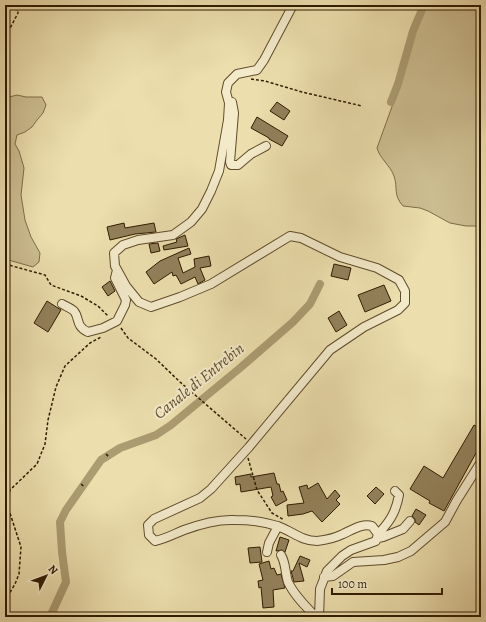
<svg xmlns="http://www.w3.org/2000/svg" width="486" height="622" font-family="Alegreya,serif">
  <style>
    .green { fill: #ccbd90; stroke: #7e6c48 }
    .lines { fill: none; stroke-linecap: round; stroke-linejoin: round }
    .canal { stroke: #ac9c72; stroke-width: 8 }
    .building { fill: #92805a; stroke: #301b00 }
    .minor-casing { stroke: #5f4c2b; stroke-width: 10 }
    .path { stroke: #301b00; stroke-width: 1.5; stroke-dasharray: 3 2; stroke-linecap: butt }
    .minor { stroke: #f3eaca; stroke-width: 8 }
    .labels { text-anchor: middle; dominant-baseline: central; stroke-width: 4; stroke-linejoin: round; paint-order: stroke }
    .water-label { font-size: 16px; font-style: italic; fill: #624f2e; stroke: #f3eaca }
  </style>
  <rect width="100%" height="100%" fill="#ecdead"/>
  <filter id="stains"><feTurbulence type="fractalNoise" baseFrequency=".005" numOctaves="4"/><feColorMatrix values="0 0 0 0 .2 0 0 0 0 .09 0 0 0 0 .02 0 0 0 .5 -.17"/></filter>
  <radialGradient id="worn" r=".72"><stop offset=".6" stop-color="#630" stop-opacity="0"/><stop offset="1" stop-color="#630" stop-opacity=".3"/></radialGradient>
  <!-- green -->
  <path class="green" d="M426,5h55v221h-15l-16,-3 -22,-12 -8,-3 -17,-2c-10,-11 -5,-18 -9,-30 -4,-11 -14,-17 -17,-28l21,-58 11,-41z
    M17,95l9,2h16l4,8 -3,8 -6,7 -5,7 -7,5 -8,3 -2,9 4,7 5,17 -3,27 4,25 6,17 9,16 -1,9 -6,5 -28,-8v-161z"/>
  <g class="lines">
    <!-- canal -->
    <path class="canal" d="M391,102l7,-18 15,-53 11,-26
      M50,617l16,-35 -4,-30 -2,-30 6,-12 35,-50 19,-12 36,-13 15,-10 69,-57 53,-46 17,-18 10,-20"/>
  </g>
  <!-- building -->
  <path class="building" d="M277,102l13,9 -6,9 -14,-9z
    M257,117l31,19 -6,10 -13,-7v-1l-18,-10z
    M124,223l1,5 29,-5 2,9 -21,2 -25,6 -3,-13z
    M185,235l3,11 -24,4 -1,-4 14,-4 -1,-3z
    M158,243l2,8 -9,2 -2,-9z
    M189,248l2,6 -13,4 5,15 12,-6 -1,-8 15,-3 2,10 -11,2 5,12 -7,4 -3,-7 -14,7 -5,-9 -3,1 -1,-4 -18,12 -8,-12 14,-11z
    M334,264l17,4 -3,12 -17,-4z
    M110,281l5,10 -7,5 -6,-9z
    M384,285l7,16 -26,11 -7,-17z
    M47,301l14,9 -13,22 -14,-9z
    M339,311l8,14 -11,7 -8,-14z
    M474,425l7,4v15l-37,67 -15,-8 1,-2 -20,-12 14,-23 19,12z
    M274,473l3,11h2l2,8 2,-1 4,9 -11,6 -5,-9 2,-1 -2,-9 -30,5 -1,-8 -4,1 -1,-8 16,-3v3z
    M318,483l9,16 8,-9 5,6 -4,4 4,4 -18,18 -10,-11 -9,3 -15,2 -1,-11 17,-2 -5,-16 8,-2 1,4z
    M376,487l8,7 -9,10 -8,-8z
    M416,509l10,6 -7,10 -4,-3v-3l-3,-3z
    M280,537l9,3 -4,12 -3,-2 -6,1z
    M260,547l2,15 -12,1 -2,-15z
    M300,556l10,4 -3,7 -8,-4 5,18 -10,1 -3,-11h2z
    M269,561l2,8 3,-1 3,7 4,-1 4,14 -12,2 1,17 -11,1 -2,-21 -2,1 -1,-7 5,-1 -4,-16z"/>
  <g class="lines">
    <!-- minor casing -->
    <g class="minor-casing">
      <path id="minor" d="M293,5l-29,55 -7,10 -20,4 -9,9 -2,9 3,11 -1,17 -9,51 -8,20 -9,18 -11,13 -18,13 -35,5 -15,5 -9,8 1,13 11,20 13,16 12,5 29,-10 31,-13 79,-48 11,2 39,19 37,11 22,12 6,11v12l-7,7 -34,17 -34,23 -81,97 -38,42 -11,9 -46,21 -6,6 1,10 6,6c10,-2 19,-7 29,-11 16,-6 33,-11 51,-10 14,0 31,2 45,7 13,5 22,14 37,14 9,-1 18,-3 26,-7 9,-4 19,-11 29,-8l6,8 -2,7 -25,9 -9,6 -15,15 -7,18 -1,28
        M232,102l2,11 -4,49 1,3h7l13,-11 15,-8
        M62,304c3,2 9,4 12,7 6,7 1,15 14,21l15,-4 14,-7 8,-16 1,-5 -11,-22 2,-8
        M377,532h3c11,-12 16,-21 19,-37l-4,-4
        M378,538l5,-1 20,-8 7,-8
        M267,552l2,-9 9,-17
        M281,555c5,8 4,18 7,27 6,13 18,25 28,35
        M324,577l9,-1 20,-14 31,-2 14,-3 13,-6 34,-29 12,-22 24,-38"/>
    </g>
    <!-- path -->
    <path class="path" d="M5,6l13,4v3l-13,25
      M251,79l14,2 37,11 60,14
      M5,264l40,11 6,10 30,11 17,10 10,10
      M121,328l7,10 28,21 24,23 66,57
      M106,454l3,3
      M248,458l9,32 15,23 12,7
      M81,484l4,3
      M5,601l10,-17 4,-10 2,-27 -14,-43 3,-14 27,-26 8,-20 3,-24 8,-33 9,-21 25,-23 11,-6"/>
    <!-- minor -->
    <use href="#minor" class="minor"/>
  </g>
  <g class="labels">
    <!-- water labels -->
    <g class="water-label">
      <text transform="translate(199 381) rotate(-39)">Canale di Entrebin</text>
    </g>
  </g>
  <!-- margin -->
  <rect width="486" height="622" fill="none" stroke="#ecdead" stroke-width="20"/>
  <rect x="6" y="6" width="474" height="610" fill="none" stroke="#301b00" stroke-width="2"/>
  <rect x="10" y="10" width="466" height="602" fill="none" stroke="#301b00"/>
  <!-- north arrow -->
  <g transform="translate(46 576) rotate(48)" stroke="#f3eaca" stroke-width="3" paint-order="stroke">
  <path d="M0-3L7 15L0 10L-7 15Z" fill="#301b00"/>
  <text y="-6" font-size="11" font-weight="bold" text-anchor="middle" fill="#301b00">N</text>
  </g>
  <!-- scale -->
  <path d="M332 588v6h110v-6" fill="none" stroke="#301b00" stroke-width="2"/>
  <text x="338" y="588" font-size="12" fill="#301b00" stroke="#f3eaca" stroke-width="3" paint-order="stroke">100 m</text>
  <rect width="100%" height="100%" filter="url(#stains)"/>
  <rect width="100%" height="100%" fill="url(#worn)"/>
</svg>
